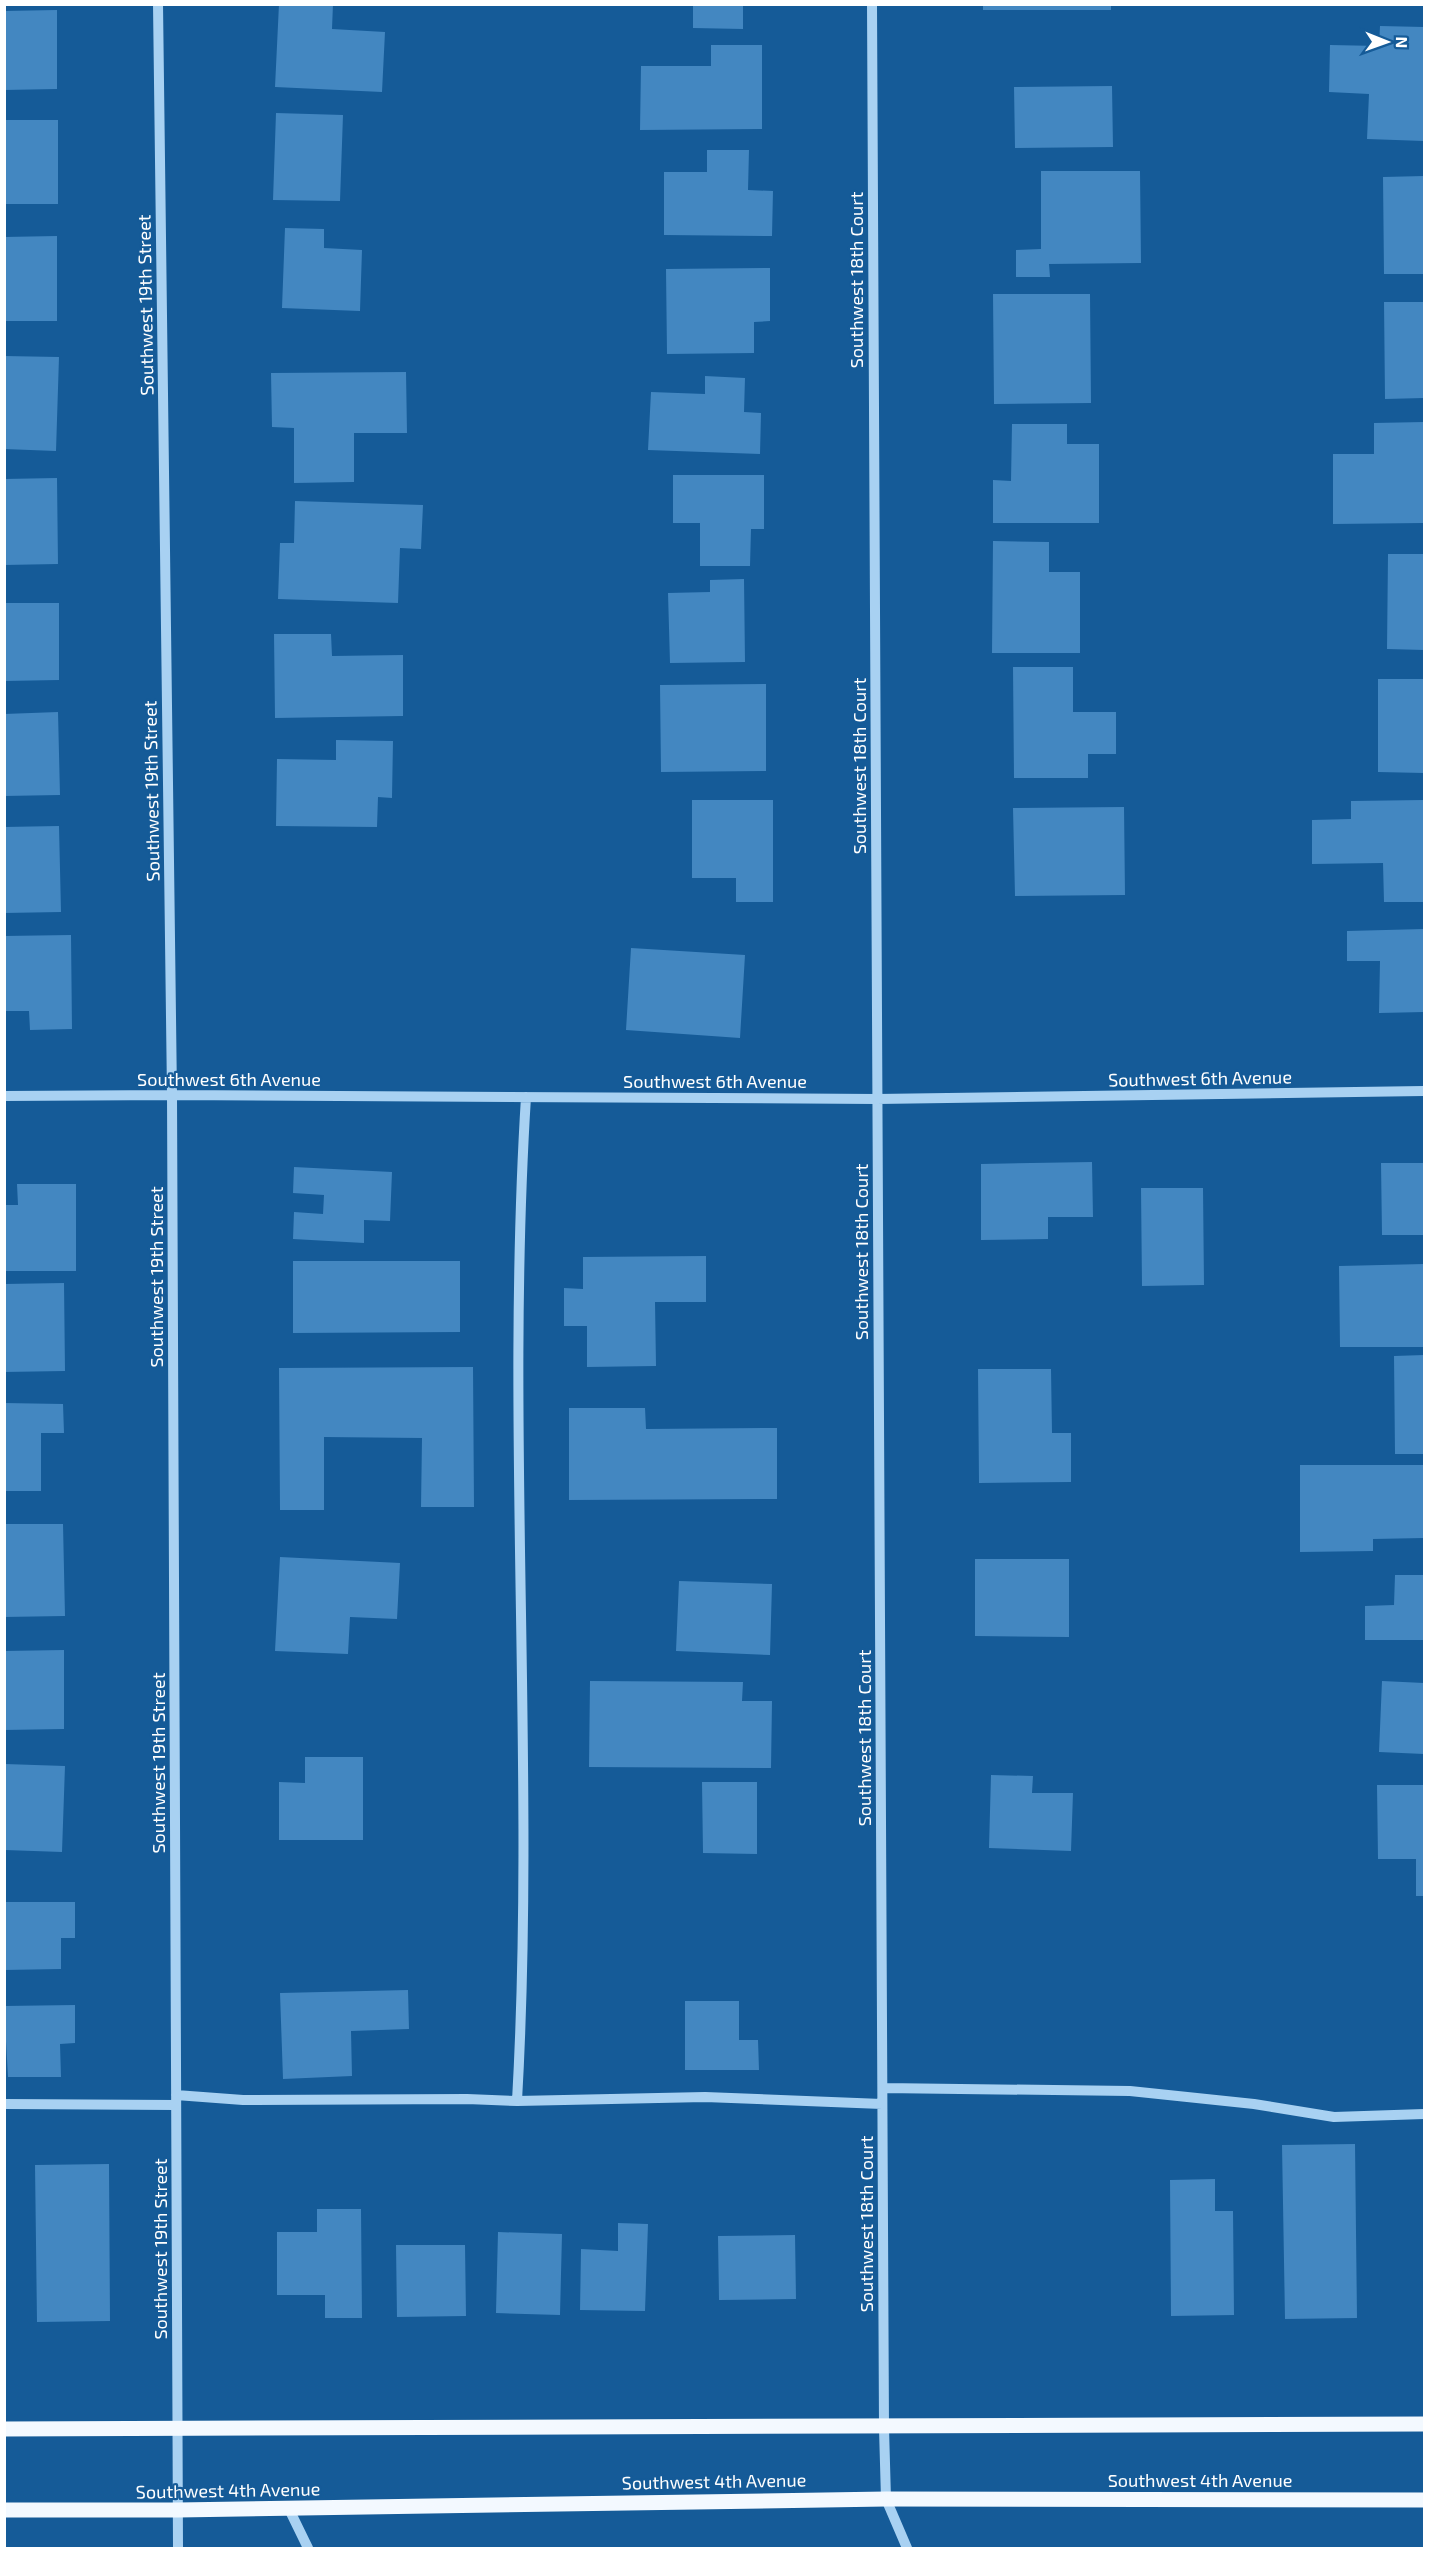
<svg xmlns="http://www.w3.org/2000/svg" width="1429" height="2553" font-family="'Exo 2',sans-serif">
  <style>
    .building { fill: #4387c1 }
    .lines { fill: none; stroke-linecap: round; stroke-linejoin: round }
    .minor { stroke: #a8d1f2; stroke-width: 10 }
    .major { stroke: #f3f9ff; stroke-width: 15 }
    .labels { text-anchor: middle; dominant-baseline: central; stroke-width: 4.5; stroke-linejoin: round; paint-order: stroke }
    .street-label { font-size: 18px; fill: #fff; stroke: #155b98 }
  </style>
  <rect width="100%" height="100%" fill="#155b98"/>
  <!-- building -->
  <path class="building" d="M279,4h54l-1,25 53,3 -3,60 -107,-5z
    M693,4h50v25l-50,-1z
    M983,4h128v6h-128z
    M57,10v79l-53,1v-79z
    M1380,26l44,1v114l-57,-2 2,-45 -40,-2 1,-47 49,1z
    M711,45h51v84l-122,1 1,-64h70z
    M1112,86l1,61 -98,1 -1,-61z
    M276,113l67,2 -3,86 -67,-1z
    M4,120h54v84h-54z
    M707,150h42l-1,40 25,1 -1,45 -108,-1v-63h43z
    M1041,171h99l1,92 -92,1 1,13h-34v-27l25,-1z
    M1424,176v98h-40l-1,-97z
    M285,228l39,1v19l38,2 -2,61 -78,-3z
    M57,236v85h-53v-84z
    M770,268v53l-16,1v31l-87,1 -1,-85z
    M993,294h97l1,109 -97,1z
    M1384,302h40v96l-39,1z
    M4,356l55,1 -3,94 -52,-2z
    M406,372l1,61h-53v49l-60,1v-55l-22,-1 -1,-54z
    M705,376l40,2 -1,34 17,1 -1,41 -112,-4 3,-58 54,2z
    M1424,422v101l-91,1v-70h41v-31z
    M1012,424h55v20h32v79h-106v-43l18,1z
    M673,475h91v54h-13l-1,37h-50v-43h-27z
    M57,478l1,86 -54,1v-86z
    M295,501l128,4 -2,44 -21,-1 -2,55 -120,-4 2,-56h14z
    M993,541l56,1v30h31v81h-88z
    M1388,554h36v96l-37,-1z
    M744,579l1,83 -75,1 -2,-70 42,-1v-12z
    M4,603h55v77l-55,1z
    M274,634h57l1,22 71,-1v61l-128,2z
    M1013,667h60v45h43v42h-28v24h-74z
    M1378,679h46v94l-46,-1z
    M766,684v87l-105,1 -1,-87z
    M58,712l2,83 -56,1v-82z
    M336,740l57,1 -1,57 -14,-1 -1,30 -101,-1 1,-67 59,1z
    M692,800h81v102h-37v-24h-44z
    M1424,800v102h-40l-1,-39 -71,1v-44l39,-1v-18z
    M1124,807l1,88 -110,1 -2,-88z
    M59,826l2,86 -57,1v-86z
    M1424,929v83l-45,1 1,-52h-33v-30z
    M71,935l1,94 -42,1 -1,-19h-25v-75z
    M631,948l114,7 -5,83 -114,-8z
    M1092,1162l1,55h-45v22l-67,1v-76z
    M1381,1163h43v72h-42z
    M294,1167l98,5 -2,49 -26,-1v23l-71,-4 1,-27 29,2 1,-19 -31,-2z
    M17,1184h59v87h-72v-66h14z
    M1141,1188h62l1,97 -62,1z
    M706,1256v46h-51l1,64 -69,1v-41h-23v-38l19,1v-32z
    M293,1261h167v71l-167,1z
    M1424,1264v83h-84l-1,-81z
    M64,1283l1,88 -61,1v-88z
    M1424,1355v99h-29l-1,-98z
    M473,1367l1,140h-53l1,-69 -98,-1v73h-44l-1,-142z
    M978,1369h73l1,64h19v49l-92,1z
    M4,1403l59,1 1,29h-23v58h-37z
    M569,1408h76l1,21 131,-1v71l-208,1z
    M1300,1465h124v73l-51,1v12l-73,1z
    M4,1524h59l2,92 -61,1z
    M280,1557l120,6 -3,56 -47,-2 -2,37 -73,-3z
    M975,1559h94v78l-94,-1z
    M1395,1575h29v65h-59v-34l29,-1z
    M679,1581l93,3 -2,71 -94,-4z
    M64,1650v79l-60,1v-79z
    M590,1681l153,1 -1,19h30l-1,67 -182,-1z
    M1382,1681l42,2v71l-45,-2z
    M305,1757h58v83h-84v-58l26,1z
    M5,1764l60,2 -3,86 -57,-2z
    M991,1775l42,1 -1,17h41l-2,58 -82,-3z
    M702,1782h55v72l-54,-1z
    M1377,1785h47v111h-8v-37h-38z
    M4,1902h71v36h-14v31l-57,1z
    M408,1990l1,39 -58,2 1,45 -69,3 -3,-86z
    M685,2001h54v39h19l1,30h-74z
    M75,2005v38l-15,1 1,33h-53l-4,-71z
    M1355,2144l2,174 -72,1 -3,-174z
    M109,2164l1,157 -73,1 -2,-157z
    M1215,2179v32h18l1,104 -63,1 -1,-136z
    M317,2209h44l1,109h-37v-23h-48v-63h40z
    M618,2223l30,1 -3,87 -65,-1 1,-61 37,2z
    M498,2232l64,2 -2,81 -64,-2z
    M795,2235l1,64 -77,1 -1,-64z
    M396,2245h69l1,71 -69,1z"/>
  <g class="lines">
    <!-- minor -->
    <path class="minor" d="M158,4l14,1091 6,1453
      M872,4l12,2424 2,71 21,49
      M4,1096l168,-1 705,4 547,-8
      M883,2088l247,3 124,13 80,13 90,-3
      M176,2095l67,5 224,-1 50,2 188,-4 177,7
      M517,2101c19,-334 -12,-670 9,-1004
      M4,2104l172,1
      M289,2509l19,39"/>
    <!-- major -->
    <path class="major" d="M4,2429l1420,-5
      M4,2510h174l708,-11 538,1"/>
  </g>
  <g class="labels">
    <!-- street labels -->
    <g class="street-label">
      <text transform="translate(856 280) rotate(-90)">Southwest 18th Court</text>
      <text transform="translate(145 305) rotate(-91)">Southwest 19th Street</text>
      <text transform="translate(859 766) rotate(-90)">Southwest 18th Court</text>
      <text transform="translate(151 791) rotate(-91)">Southwest 19th Street</text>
      <text transform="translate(1200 1078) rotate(-1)">Southwest 6th Avenue</text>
      <text x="229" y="1079">Southwest 6th Avenue</text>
      <text x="715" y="1081">Southwest 6th Avenue</text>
      <text transform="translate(861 1252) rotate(-90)">Southwest 18th Court</text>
      <text transform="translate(156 1277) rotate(-90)">Southwest 19th Street</text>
      <text transform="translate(864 1738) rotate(-90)">Southwest 18th Court</text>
      <text transform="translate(158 1763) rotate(-90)">Southwest 19th Street</text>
      <text transform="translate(866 2224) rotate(-90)">Southwest 18th Court</text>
      <text transform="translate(160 2249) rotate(-90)">Southwest 19th Street</text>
      <text x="1200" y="2480">Southwest 4th Avenue</text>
      <text transform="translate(714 2481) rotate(-1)">Southwest 4th Avenue</text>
      <text transform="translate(228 2490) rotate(-1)">Southwest 4th Avenue</text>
    </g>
  </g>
  <!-- border -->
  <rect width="1429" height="2553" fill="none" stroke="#ffffff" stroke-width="12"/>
  <!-- north arrow -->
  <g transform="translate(1387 42) rotate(91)" stroke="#155b98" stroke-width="4.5" paint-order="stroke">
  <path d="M0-4.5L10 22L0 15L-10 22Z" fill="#ffffff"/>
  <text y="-9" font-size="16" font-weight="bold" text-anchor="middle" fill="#ffffff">N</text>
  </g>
</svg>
